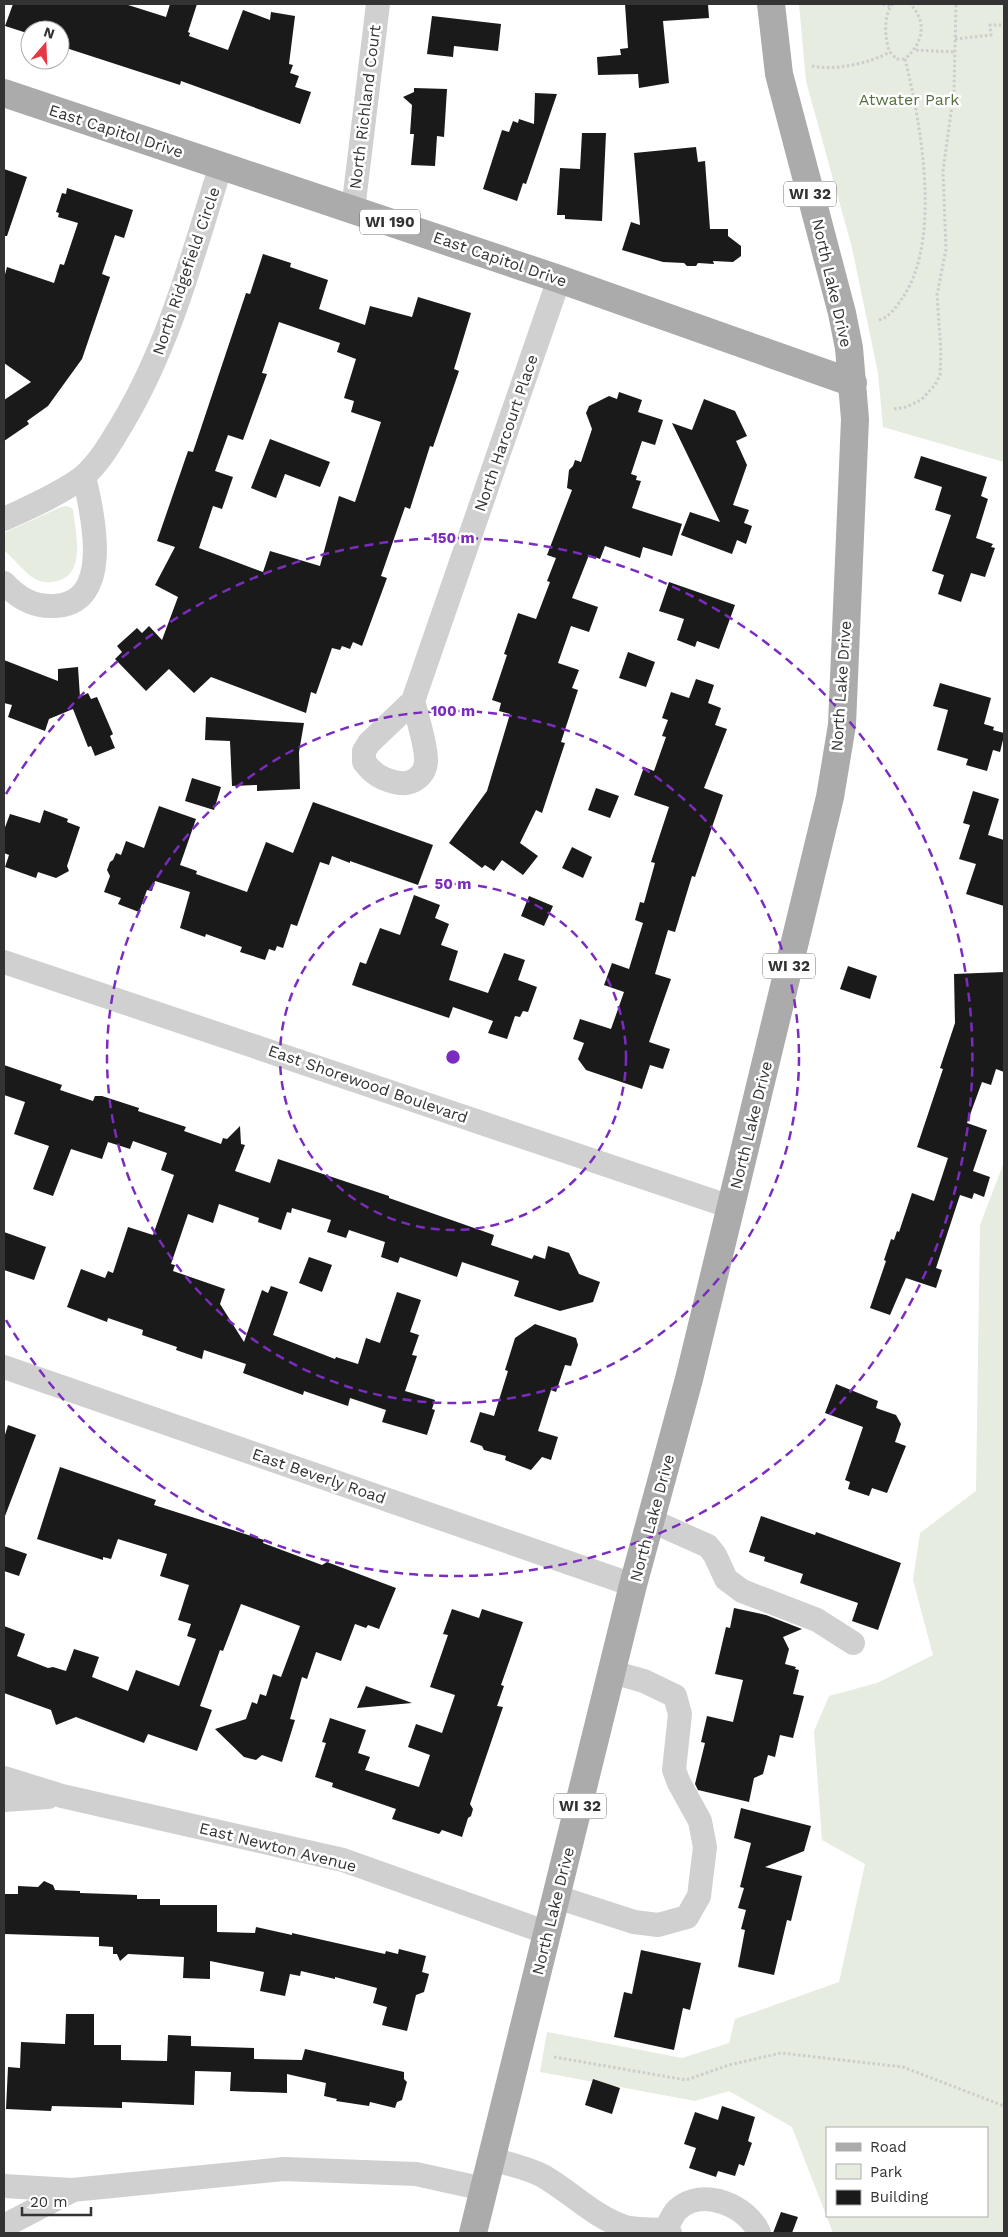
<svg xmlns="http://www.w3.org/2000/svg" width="1008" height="2237" font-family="'Work Sans',sans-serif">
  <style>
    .green { fill: #e6ecdf; fill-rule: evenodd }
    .building { fill: #1a1a1a; fill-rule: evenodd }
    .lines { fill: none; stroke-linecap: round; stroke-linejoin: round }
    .path { stroke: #cdcdcd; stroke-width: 3; stroke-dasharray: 2.5 2.5; stroke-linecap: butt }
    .minor { stroke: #d0d0d0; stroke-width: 24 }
    .major { stroke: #ababab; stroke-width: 28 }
    .ring { fill: none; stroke: #7b2cbf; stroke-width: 2.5; stroke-dasharray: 9 6 }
    .labels { text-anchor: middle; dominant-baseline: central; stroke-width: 5; stroke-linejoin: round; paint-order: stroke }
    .shield { fill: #fff; stroke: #707070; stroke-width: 1 }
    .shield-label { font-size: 15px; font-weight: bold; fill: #333 }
    .park-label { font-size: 16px; fill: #56703f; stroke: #fff }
    .street-label { font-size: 16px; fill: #333; stroke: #fff }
    .centre { fill: #7b2cbf; stroke: #fff; stroke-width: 2.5 }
    .ring-label { font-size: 15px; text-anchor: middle; font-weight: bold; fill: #7b2cbf; stroke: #fff; stroke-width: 5; stroke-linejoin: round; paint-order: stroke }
  </style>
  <rect width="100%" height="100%" fill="#fff"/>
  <!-- green -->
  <path class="green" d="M799,4h205v458l-121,-35 -5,-54 -26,-125 -46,-167z
    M67,506l6,3c2,22 14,65 -16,72 -7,2 -15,2 -22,-2 -9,-5 -22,-21 -31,-29v-17l57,-26z
    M1004,1162v1071h-171l-41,-106 -63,-36 -34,10 -155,-29 7,-40 135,26 47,-15 6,-24 104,-37 26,-118 -43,-24 -8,-109 15,-35 48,-13 56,-28 -20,-75 7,-47 56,-42 4,-266zM827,2128h160v88h-160z"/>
  <!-- building -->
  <path class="building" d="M13,4h112l41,13 4,-13h27l-9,28 2,1 -1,3 39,14 15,-40 27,10 1,-8 24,4 -6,48 4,1 -3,8 9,3 -4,11 16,5 -11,32 -119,-43 -1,4 -120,-39v-16h-30v4l-25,-8z
    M625,4h83l1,14 -46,3 6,62 -30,5 -1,-14 -40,1 -1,-18 24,-2 -1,-6 8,-1z
    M432,16l69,8 -3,27 -44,-5 -1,11 -26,-3z
    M414,88l33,1 -3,48 -7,-1 -2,30 -24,-1 3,-31h-4l2,-29 -9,-8 11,-5z
    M535,93l22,1 -31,90 -3,-1 -6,18 -34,-12 19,-59 7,2 4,-11 5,2 1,-4 15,5z
    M582,133h24l-4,88 -37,-2v-4h-8l3,-47 20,1z
    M696,147l2,15 7,-1 5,68h18v7l13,10v10l-8,6 -20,-1 1,3 -16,-1 -2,3h-9l-3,-3 -21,-1 -41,-12 9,-28 9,3 -6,-72z
    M4,169l23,8 -20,59h-3z
    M67,188l66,22 -9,28 -9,-3 -13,39 8,3 -28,82 -34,47 -21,15 2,3 -25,17v-41l27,-18 -27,-19v-85l3,-11 47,16 6,-19 4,1 14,-42 -20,-6 1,-4 -3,-1 6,-19 4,1z
    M263,254l28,9 -1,4 38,13 -9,29 46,16 5,-19 42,11 6,-20 53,16 -17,56 5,2 -26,76 -3,-1 -20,63 -5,-2 -24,69 6,2 -25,68 -9,-4 -3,7 -8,-3 -2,4 -8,-2 -16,46 -5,-2 -5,21 -95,-36 -17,16 -25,-24 -23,22 -31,-32 7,-7 -5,-6 20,-18 5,5 7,-7 13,14 16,-43 -23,-12 20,-38 -18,-6 31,-90 5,1 53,-159 4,1zM279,322l61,21 -3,9 19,7 -12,39 10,3 -3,11 30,10 -26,80 -16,-6 -19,70 -50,-15 -7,21 -64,-24 14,-42 9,3 11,-32 -18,-6 13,-36 15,5 24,-66 -5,-1z
    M619,392l23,8 -4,12 25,8 -8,25 -13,-4 -11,33 6,2 -1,4 5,1 -9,27 50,16 -10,32 -29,-9 -3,11 -35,-12 -5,13 -11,-4 -17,43 26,9 -9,25 -18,-6 -13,37 21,7 -7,18 6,2 -17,52 4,1 -23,70 -6,-3 -16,33 18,13 -15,19 -21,-15 -8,11 -9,-6 -3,3 -33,-25 38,-52 23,-77 -11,-3 2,-8 -9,-3 15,-45 -3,-1 14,-41 18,6 14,-37 -3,-1 9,-23 -9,-3 25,-65 -5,-2 2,-18 4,-4 2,-6 6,2 11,-33 -6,-16 3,-7 20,-10 8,3z
    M704,399l31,12 12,25 -11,5 11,24 -14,40 16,5 -5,13 8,3 -6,18 -9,-4 -5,14 -51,-19 9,-23 30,10 -48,-99 20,7z
    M270,439l60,23 -10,25 -35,-13 -9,24 -25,-10z
    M921,456l66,21 -6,19 7,3 -12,39 17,6 -2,3 4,1 -10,29 -14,-4 -10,29 -23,-8 6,-19 -12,-4 19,-56 -16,-5 7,-23 -28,-9z
    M669,582l66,23 -16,44 -22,-8 -2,6 -18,-7 7,-21 -25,-8z
    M628,652l27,10 -9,25 -27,-9z
    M4,660l54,21v-12l20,-2 2,30 8,-4 3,6 6,-2 16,37 -3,2 5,12 -20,8 -4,-10 -3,1 -15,-38 -24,10 -4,12 -37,-14 4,-12 -8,-2z
    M696,679l18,6 -6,18 13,5 -6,17 12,4 -23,59 19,7 -28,82 -3,-1 -17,56 -7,-2 -13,44 16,5 -22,63 21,7 -7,20 -13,-4 -8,24 -56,-19 -8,-11 6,-16 -11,-4 7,-20 31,10 13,-37 -20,-7 8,-22 17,6 14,-46 -8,-3 5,-18 4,1 11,-40 -4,-1 18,-55 -35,-12 10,-28 10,4 12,-34 -4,-1 6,-16 -6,-2 9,-26 18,6z
    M940,683l51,15 -7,26 10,3 -1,3 11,3v3l-4,16 -7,-2 -6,21 -21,-6 2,-6 -31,-9 11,-40 -15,-4z
    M206,717l98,6 -5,29 1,37 -43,2v-6l-25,1 -2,-45 -25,-1z
    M192,778l29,9 -7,23 -29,-9z
    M596,788l23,8 -9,22 -22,-8z
    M973,791l26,8 -11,36 16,5v66l-38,-12 10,-30 -17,-5 11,-34 -7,-2z
    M313,802l120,43 -15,40 -68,-24v2l-18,-7 -3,9 -9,-3 -23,64 -6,-2 -8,24 -6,-2 -2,5 -6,-2 -4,11 -25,-8 2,-5 -36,-13 -1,3 -25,-9 10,-36 -35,-11 -3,10 -5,-1 -8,22 -21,-8 3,-6 -17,-6 6,-16 -3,-6 3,-8 3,-2 3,-7 5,2 5,-14 18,7 15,-42 37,13 -16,46 17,6 -1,3 51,18 19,-50 27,11z
    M44,810l24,9 -1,3 13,5 -13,39 2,5 -13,7 -18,-6 -2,6 -31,-11 4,-12 -5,-2v-23l6,-16 30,9z
    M572,847l20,10 -9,21 -21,-10z
    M414,895l26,10 -5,13 14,6 -8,21 17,6 -9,29 39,13 16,-40 21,7 -7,20 19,7 -9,25 -5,-1 -3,6 -5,-1 -8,23 -19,-6 5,-12 -40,-14 -4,11 -97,-33 8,-23 6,2 14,-36 20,7z
    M529,896l24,10 -9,20 -23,-10z
    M848,966l29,10 -7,23 -30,-10z
    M1004,972v100l-8,-3 -5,16 -9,-3 -15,41 20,7 -14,41 17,6 -6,20 -10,-4 -2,6 -12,-4 -24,73 6,2 -6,18 -30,-10 -16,37 -20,-7 16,-47 -2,-1 7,-21 3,1 3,-9 2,1 13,-39 22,8 14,-43 -31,-11 26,-78 -3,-1 15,-45 -1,-49z
    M4,1065l58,20 -2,5 33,11 2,-5h7l37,12 -1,3 48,16 -2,4 37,13 2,-6 4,1 13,-13 1,18 4,1 -10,26 35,12 8,-24 111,37v2l105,37 -3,10 41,14 2,-4 11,4 3,-13 21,7 10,21 21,8 -7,20 -33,9 -46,-15 5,-15 -57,-19 -5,15 -57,-20 -2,6 -17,-6 4,-15 -36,-12 -3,8 -19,-6 4,-12 -39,-12 -1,5 -4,-1 -6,18 -23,-8 1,-4 -40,-14 -6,19 -25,-9 -17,50 4,1 -2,6 52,18 -5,15 24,38 18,-52 6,3 3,-7 17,6 -15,43 62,24 1,-2 22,7 8,-26 14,5 17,-51 24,8 -11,32 9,3 -7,20 5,1 -12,35 30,9 -3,9 3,1 -8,25 -45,-13 4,-12 -36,-12 -2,8 -44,-15 -1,4 -60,-22 3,-9 -42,-14 -2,9 -26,-9 1,-3 -35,-12 1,-5 -35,-12 -1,4 -40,-15 14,-38 24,9 3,-7 5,2 15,-46 25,8 21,-60 -13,-5 6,-17 -34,-12 -3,8 -22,-7 -6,17 -31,-10 -18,47 -20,-7 16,-43 -35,-12 11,-32 -21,-7z
    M4,1232l42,15 -12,33 -30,-10z
    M309,1257l23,8 -10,27 -23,-9z
    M535,1324l41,14 2,7 -7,21 -6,-1 -9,27 -5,-2 -13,41 20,6 -7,23 -9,-3 -11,13 -26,-10 1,-4 -22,-6 -2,-4 -12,-4 10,-30 14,4 14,-45 -3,-1 10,-32z
    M836,1384l42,17 -2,7 20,7 5,9 -6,18 11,4 -19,47 -15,-5 -3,8 -21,-7 2,-7 -5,-2 18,-53 -38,-14z
    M8,1425l28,10 -31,81 -1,-78z
    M60,1467l96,33 -2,5 110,35 -1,3 59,22 5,-3 69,26 -17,41 -11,-4 -2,3 -11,-4 -14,37 -25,-9 -9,27 -5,-2 -12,42 5,1 -13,42 -20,-7 -6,5 -12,-3 -29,-28 31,-10 6,-17 5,2 3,-10 6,2 7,-22 8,3 19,-51 -59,-22 -18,47 -3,-1 -20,56 12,4 -15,41 -49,-17 -4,9 -68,-26 -20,8 -5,-15 -47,-17v-67l21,8 -8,22 31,12 5,-1 13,4 8,-22 25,8 -7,20 36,14 8,-21 43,16 17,-47 -9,-3 4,-12 -13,-4 11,-35 -29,-9 7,-22 -49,-15 -7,20 -8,-2v3l-66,-21z
    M761,1516l54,19 1,-3 85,31 -23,67 -26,-9 6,-18 -58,-20 3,-9 -39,-13 1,-4 -16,-5z
    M4,1546l23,8 -8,22 -15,-5z
    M734,1608l32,7 36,14 -19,8 6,12 -4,15 11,3 -1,2 4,1 -6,24 11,2 -11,42 -13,-3 -5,22 -7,-2 -5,19 -9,4 -5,24 -51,-12 -3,-6 10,-41 -4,-1 6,-26 26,6 10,-42 -28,-6 11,-47 4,1z
    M452,1609l27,9 3,-9 41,13 -22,63 3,1 -7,20 6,1 -33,97 3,5 -2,7 -3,2 -6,19 -20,-7 -3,4 -47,-15 4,-10 -64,-22 1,-4 -18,-6 11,-34 -4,-1 8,-24 36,12 -8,23 12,4 -5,13 54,17 11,-32 -22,-8 8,-23 26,9 13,-38 -25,-8 18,-52 -5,-1z
    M366,1686l46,17 -55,5z
    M741,1808l70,18 -7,25 -39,16 37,9 -11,45 -4,-1 -13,55 -36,-8 7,-37 -4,-1 5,-19 -8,-2 6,-20 -4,-1 11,-44 -17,-5z
    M44,1881l9,4 2,5 25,1v2l57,2v4h23v6h57v27l38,1 1,-6 36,8v-2l93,21 1,-3 12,3 1,-5 27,7 -4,16 7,2 -5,18 -8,3 -9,36 -25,-6 5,-18 -14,-4 4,-15 -42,-11v2l-34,-8 -1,5 -10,-2 -5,22 -25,-5 4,-19 -54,-11v18l-27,-1 1,-21 -56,-3 -8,7 -3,-7h-4v-7l-14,-1v-9l-95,-3v-40h14v-8l20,1z
    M641,1950l60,13 -11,47 -7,-2 -9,42 -60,-13 10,-45 8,2z
    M66,2014h28v31h27v15l46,1 1,-26 23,1v10l63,2v11l48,1 3,-11 99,23v7l3,3 -5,18 -5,2 -2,6 -25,-6 -1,4 -33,-5 1,-2 -13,-3 2,-13 -39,-9v19l-57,-2 1,-19 -36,-1 -1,34 -72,-3v6l-70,-2 -1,5 -45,-2 2,-42 12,1 1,-26 44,2z
    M593,2079l27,9 -8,26 -27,-9z
    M722,2106l33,11 -7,24 4,2 -8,23 -5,-2 -4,12 -17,-5 -2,6 -27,-9 7,-20 -12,-4 11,-32 23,8z
    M781,2212l17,5 -6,16h-19z"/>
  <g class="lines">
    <!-- path -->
    <path class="path" d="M883,4l7,3
      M893,4c-10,9 -8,35 -4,46 2,4 6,7 8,9h8
      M955,39l36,-4 -1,-10h14
      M916,50l39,2
      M812,66c23,5 58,-3 78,-14
      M879,320c11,-3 18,-14 24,-23 39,-58 18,-173 2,-238 18,-16 23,-37 5,-55
      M894,409l12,-2 15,-7 14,-15 5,-10 1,-23 -4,-57 9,-46 -3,-78 11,-80 2,-87
      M554,2057l132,23 43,-15 52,-12 122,14 101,39"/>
    <!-- minor -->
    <path class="minor" d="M353,210l25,-206
      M4,519c24,-11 60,-27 80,-43 16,-14 27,-34 38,-52 48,-80 71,-170 99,-259
      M4,583c14,15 29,24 50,23 61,-2 38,-94 30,-130
      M413,701c4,15 14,46 13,61 -1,14 -14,23 -27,21 -16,-3 -25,-8 -35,-21v-11l5,-8 44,-42 146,-422
      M4,962l727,245
      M4,1367l629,218
      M650,1520l58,26 7,9 11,24 16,12 75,29 36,23
      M4,1778l58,18 281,64 205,73
      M4,1800l44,-3
      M557,1897l77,25 24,3 29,-8 12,-21 6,-49 -5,-26 -21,-38 -5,-13 6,-56 -5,-18 -31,-15 -32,-9
      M492,2159c16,5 36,9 51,17 28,16 51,41 82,51 14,4 34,0 45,6
      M4,2186l68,4 212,-21 132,5 68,15
      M4,2226l67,-35
      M665,2231c4,-7 7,-16 12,-21 25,-24 71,-4 82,23"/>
    <!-- major -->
    <path class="major" d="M4,93l555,186 294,104
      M473,2233l160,-648 56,-206 141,-582 12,-72 13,-306 -6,-71 -7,-35 -63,-239 -8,-70"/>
  </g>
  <!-- distance rings -->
  <g class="ring">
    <circle cx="453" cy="1057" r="173"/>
    <circle cx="453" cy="1057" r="346"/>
    <path d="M6 794A519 519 0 1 1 6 1320"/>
  </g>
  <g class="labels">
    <!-- shield labels -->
    <g class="shield">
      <rect x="784" y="181.5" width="52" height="25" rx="4"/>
      <rect x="360" y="209.5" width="60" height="25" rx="4"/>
      <rect x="763" y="953.5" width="52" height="25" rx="4"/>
      <rect x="554" y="1793.5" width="52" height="25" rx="4"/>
    </g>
    <g class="shield-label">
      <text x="810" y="194">WI 32</text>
      <text x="390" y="222">WI 190</text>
      <text x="789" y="966">WI 32</text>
      <text x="580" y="1806">WI 32</text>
    </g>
    <!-- park labels -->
    <g class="park-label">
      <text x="909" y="99">Atwater Park</text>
    </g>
    <!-- street labels -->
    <g class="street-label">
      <text transform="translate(365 107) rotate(-83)">North Richland Court</text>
      <text transform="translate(116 131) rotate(18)">East Capitol Drive</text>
      <text transform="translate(500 259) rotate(19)">East Capitol Drive</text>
      <text transform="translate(186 271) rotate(-71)">North Ridgefield Circle</text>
      <text transform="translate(832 283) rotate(77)">North Lake Drive</text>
      <text transform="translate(506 433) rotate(-71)">North Harcourt Place</text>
      <text transform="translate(841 686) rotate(-86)">North Lake Drive</text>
      <text transform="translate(368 1084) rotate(19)">East Shorewood Boulevard</text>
      <text transform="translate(751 1125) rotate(-76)">North Lake Drive</text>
      <text transform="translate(319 1476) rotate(19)">East Beverly Road</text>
      <text transform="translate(652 1518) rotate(-75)">North Lake Drive</text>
      <text transform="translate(278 1847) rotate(14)">East Newton Avenue</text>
      <text transform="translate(553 1911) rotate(-76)">North Lake Drive</text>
    </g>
  </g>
  <circle cx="453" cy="1057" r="8" class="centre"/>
  <g class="ring-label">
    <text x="453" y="543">150 m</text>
    <text x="453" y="716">100 m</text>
    <text x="453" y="889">50 m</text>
  </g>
  <!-- border -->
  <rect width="1008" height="2237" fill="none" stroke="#333333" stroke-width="10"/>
  <!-- legend -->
  <rect x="826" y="2127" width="162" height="90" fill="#ffffff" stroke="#adadad"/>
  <rect x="836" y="2143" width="25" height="8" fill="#ababab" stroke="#adadad"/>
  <text x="870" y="2152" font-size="15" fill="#333333">Road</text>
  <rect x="836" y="2164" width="25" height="15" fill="#e6ecdf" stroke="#adadad"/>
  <text x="870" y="2177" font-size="15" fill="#333333">Park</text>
  <rect x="836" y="2190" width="25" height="15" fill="#1a1a1a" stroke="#adadad"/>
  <text x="870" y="2202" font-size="15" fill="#333333">Building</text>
  <!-- north arrow -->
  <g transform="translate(45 45) rotate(19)"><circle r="24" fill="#ffffff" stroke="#adadad"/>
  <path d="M0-4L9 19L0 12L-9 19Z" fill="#e63946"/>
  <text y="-8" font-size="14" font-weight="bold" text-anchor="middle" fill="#333333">N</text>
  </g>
  <!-- scale -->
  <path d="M22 2207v8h69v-8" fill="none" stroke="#333333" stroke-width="2.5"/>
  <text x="30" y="2207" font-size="15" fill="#333333" stroke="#ffffff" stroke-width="4" paint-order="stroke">20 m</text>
</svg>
